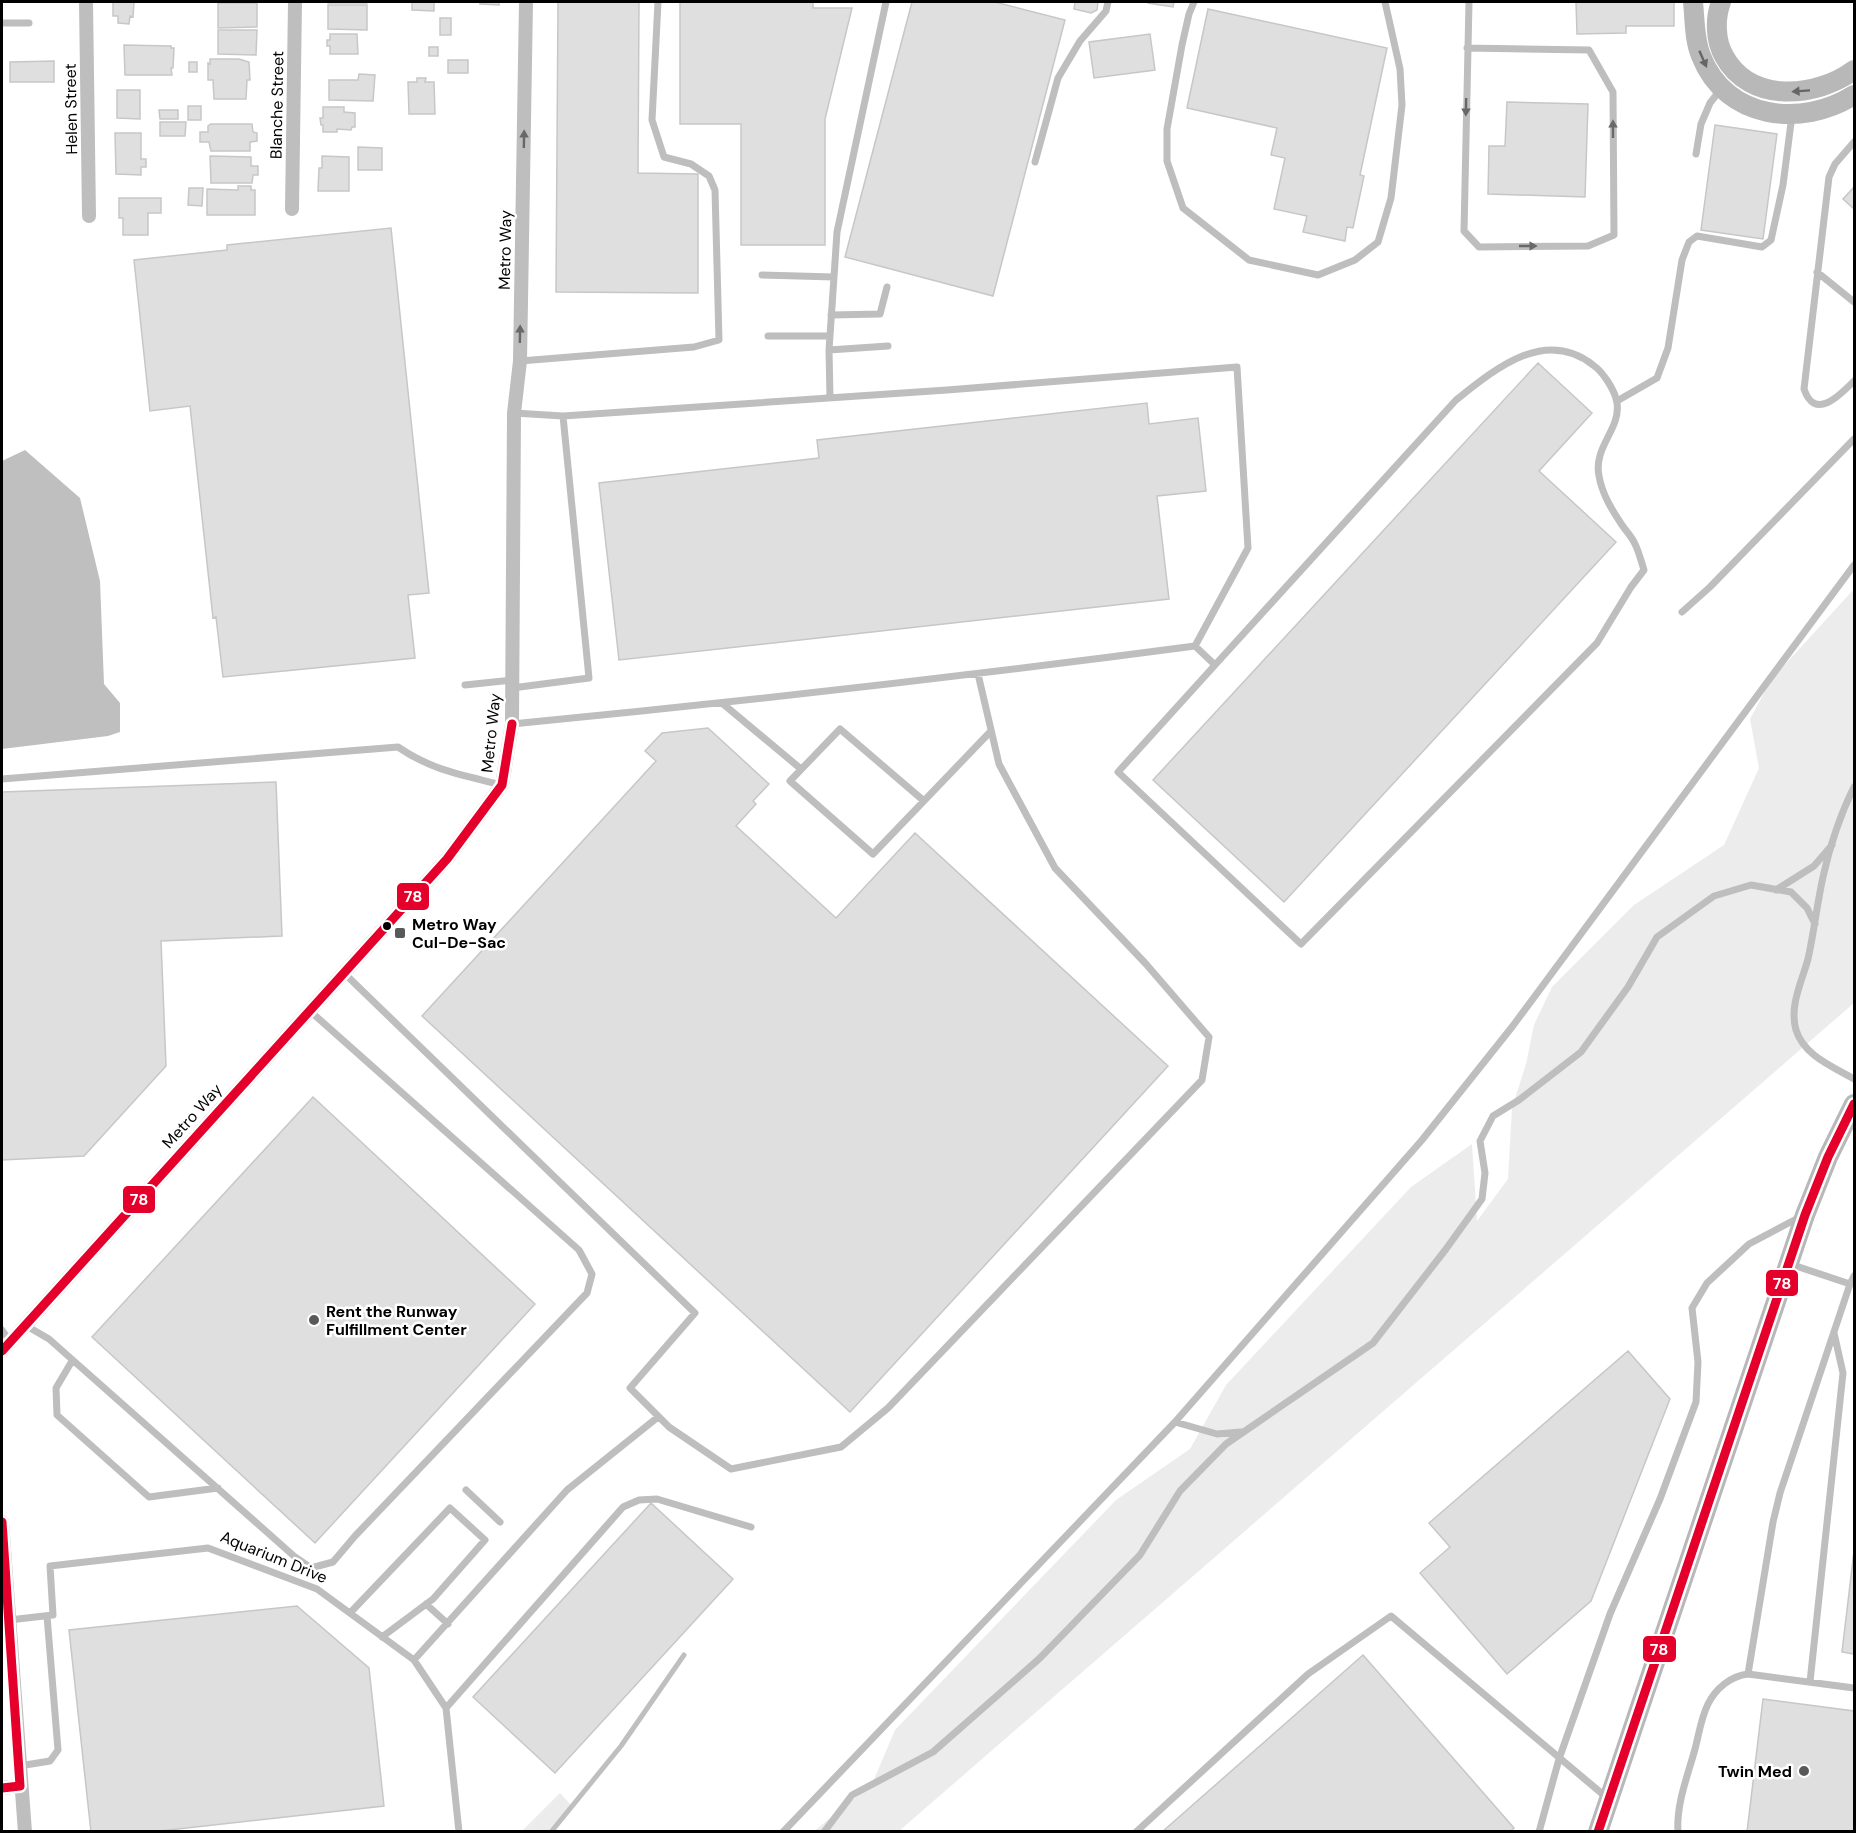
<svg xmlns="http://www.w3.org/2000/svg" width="1856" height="1833" font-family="'DM Sans',sans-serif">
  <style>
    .green { fill: #ececec }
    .water { fill: #bfbfbf }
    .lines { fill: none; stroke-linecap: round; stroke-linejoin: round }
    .stream { stroke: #bfbfbf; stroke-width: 5 }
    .building { fill: #dfdfdf; stroke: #c7c7c7; stroke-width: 1.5 }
    .lane { stroke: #bebebe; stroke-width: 7 }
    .street { stroke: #bebebe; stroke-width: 14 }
    .secondary { stroke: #b8b8b8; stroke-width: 20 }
    .bus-1-casing { stroke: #fff; stroke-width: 14 }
    .bus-1 { stroke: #e4002b; stroke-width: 9 }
    .oneway { fill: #656565 }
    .oneway2 { fill: #686868 }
    .bus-dot { fill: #000; stroke: #fff; stroke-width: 2 }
    .poi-dot { fill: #595959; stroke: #fff; stroke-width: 2 }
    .labels { text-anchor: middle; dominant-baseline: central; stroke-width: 5; stroke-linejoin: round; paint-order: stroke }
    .street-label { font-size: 16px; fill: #000; stroke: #fff }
    .poi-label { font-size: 16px; font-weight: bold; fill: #000; stroke: #fff; text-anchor: start }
    .line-badge { stroke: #fff; stroke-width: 2 }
    .badge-label { font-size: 16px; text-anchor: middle; font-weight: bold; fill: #fff }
  </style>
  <rect width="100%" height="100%" fill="#fff"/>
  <!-- green -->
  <path class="green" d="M1854,589v414l-955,828 -86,1 59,-48 23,-54 221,-230 74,-51 36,-64 185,-198 61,-43 5,77 31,-42 4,-71 14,-44 8,-39 18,-38 82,-82 90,-60 35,-77 -9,-49 21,-39z
    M560,1793l11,12 -21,26h-28z"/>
  <!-- water -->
  <path class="water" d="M25,450l55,48 20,83 4,103 16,19v29l-12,4 -106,13v-288z"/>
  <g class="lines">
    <!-- stream -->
    <path class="stream" d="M551,1832l70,-86 63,-91"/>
  </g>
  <!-- building -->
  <path class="building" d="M113,2h21l-1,15 -3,-1 -1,8 -11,-1v-7h-5z
    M328,2h39v1h-39z
    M412,2h22v9l-22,-1z
    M480,2h19v3l-19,-1z
    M558,2h81l-1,171 60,1v119l-142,-1z
    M680,2h133v6h39l-27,111v126h-84v-121h-61z
    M912,2h83l70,18 -72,276 -148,-39z
    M1075,2h23l-1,8 -6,3 -17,-4z
    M1148,2h26l-1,5 -25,-4z
    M1576,2h98v24h-48v7l-49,1z
    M218,3h39v24l-39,1z
    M328,5h39v25l-39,-1z
    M1208,9l179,39 -27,127 4,1 -11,52 -6,-1 -2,14 -42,-9 4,-16 -33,-7 11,-51 -14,-3 6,-27 -90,-20z
    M440,18h11v17h-11z
    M218,30h39l-1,25 -38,-1z
    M330,34h27l1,20h-28v-8h-3v-6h3z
    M1150,34l5,36 -61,8 -5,-36z
    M124,45l47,1v2h3l-1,20h-2l1,7h-47z
    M429,47h9v9h-9z
    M210,59h29l10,3 1,18h-3l-1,19h-32l-1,-19h-5v-17l2,1z
    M448,60h20v13h-20z
    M54,61v21h-44v-20z
    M189,62h8v10h-8z
    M359,74l16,1 -2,26 -44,-1v-20h29z
    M417,78h9l-1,4h9l1,32h-26l-1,-32h9z
    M117,90h23v29l-23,-1z
    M1507,102l81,2 -3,93 -97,-3 1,-48h16z
    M188,106h13v14h-13z
    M323,107h21v5l11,1v14h-3l-1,3 -14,-1v3h-14v-7h-2l-1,-7h3z
    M159,110h19v9h-18z
    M160,122h26l-1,14h-25z
    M211,124h41l1,8 4,1v8l-7,1v9h-39l-2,-9h-9v-10h8v-6z
    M1715,125l62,9 -14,105 -62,-9z
    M115,133h26v26h5v8h-5v8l-25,-1z
    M358,147l24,1v22h-24z
    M210,156l41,1v9h7v9h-5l-1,8h-41z
    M322,156l27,1v34h-31l1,-23h3z
    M238,186h13v4h4v25h-48v-26l31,1z
    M1854,187v22l-11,-10z
    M189,188h14l-1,18 -14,-1z
    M119,198h42v15h-13v22h-25v-17h-4z
    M391,228l38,365 -21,2 7,63 -192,19 -7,-60 -3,1 -23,-212 -40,5 -16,-151 93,-10v-5z
    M1538,363l54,50 -53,58 77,71 -332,360 -131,-122z
    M1147,403l2,21 49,-6 8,73 -49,5 12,103 -550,61 -20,-177 220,-25 -2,-18z
    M708,728l61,56 -16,17 3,3 -20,22 100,92 79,-85 253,233 -318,346 -428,-396 234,-255 -11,-10 17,-18z
    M276,782l6,154 -121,5 5,125 -82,90 -82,4v-368z
    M313,1097l222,207 -220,239 -223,-206z
    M1628,1351l42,48 -79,202 -84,73 -87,-101 30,-26 -21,-24z
    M651,1503l82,76 -178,194 -82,-76z
    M1854,1551v103l-12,-2z
    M297,1606l72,62 15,138 -233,26h-60l-22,-202z
    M1363,1655l151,173 -4,4h-348z
    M1763,1699l91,12v121h-107z"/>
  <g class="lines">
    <!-- lane -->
    <path class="lane" d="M1194,2l-5,12 -7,31 -15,84v32l16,47 66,52 69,15 37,-15 23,-18 13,-44 11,-93 -2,-36 -15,-67
      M2,23h27
      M1467,48l122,2 24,42 1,143 -26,11 -109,1 -15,-16 5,-229
      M1854,142l-19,22 -6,13 -25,212c11,33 37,5 50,-8
      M1696,154l5,-30 9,-21 11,-14
      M1035,162l23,-84 22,-37 26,-30 2,-9
      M1817,272l37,30
      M762,275l72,2 3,-45 49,-230
      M831,315l49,-1 7,-27
      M768,336h62
      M829,350l59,-4
      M520,361l174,-14 25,-7 -4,-150 -6,-14 -18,-12 -27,-7 -12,-37 6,-118
      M830,398l-1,-48 5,-73
      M1617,401l40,-23 11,-30 14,-88 7,-18 8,-6 65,11 9,-7 12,-55 9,-70
      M1682,612l28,-25 144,-148
      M1195,646l20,19 -97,107 183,172 296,-301 34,-56 13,-17c-3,-9 -5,-18 -9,-26 -3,-7 -9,-13 -13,-19 -10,-15 -20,-31 -23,-49 -6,-29 22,-47 18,-73 -2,-13 -14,-31 -24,-38 -48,-38 -98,4 -137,35l-241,265
      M465,685l48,-5
      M512,688l77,-10 -26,-262 -49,-3
      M722,703l79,66
      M512,724c228,-22 456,-48 683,-78l53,-98 -11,-181 -290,23 -384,26
      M2,779l396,-32c35,24 65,28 104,38
      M1854,787c-14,28 -24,59 -31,90 -6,27 -9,55 -15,82 -6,22 -19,47 -12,71 8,26 38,37 58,49
      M924,801l-84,-72 -50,52 83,73 118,-123
      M1776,890l38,-24 18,-21
      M344,973l351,340 -65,75 39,39 62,42 110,-22 47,-39 314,-328 7,-43 -63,-73 -91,-96 -56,-104 -21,-90
      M1790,1264l60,20
      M25,1325l24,14 246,218 16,11 22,-6 22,-26 232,-243 5,-19 -13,-24 -269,-239
      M2,1330l8,11
      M72,1361l-16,27 1,27 92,82 69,-9
      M1175,1422l42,12 24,-2
      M466,1490l34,32
      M426,1604l22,20
      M350,1613l100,-105 35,32 -52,59 -51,38
      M9,1620l44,-5 -3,-49 158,-18 109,41 97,71 32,48 13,124
      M414,1660l153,-170 91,-73
      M1748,1674l25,-152 7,-29 70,-209 4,-8
      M1810,1682l33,-309 -9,-40
      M446,1708l177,-201 16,-7 18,-1 94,28
      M19,1766l31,-5 8,-11 -11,-134
      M783,1832l392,-410 247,-282 90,-113 342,-462
      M824,1832l28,-37 81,-43 107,-94 100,-103 40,-64 46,-47 147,-101 73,-94 36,-50 3,-26 -5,-32 13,-25 26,-16 62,-48 47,-65 29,-50 57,-41 37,-11 40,7 16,16 8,16
      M1136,1832l172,-158 83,-58 215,181
      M1539,1832l20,-73 51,-145 50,-115 36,-97 2,-40 -6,-54 15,-25 42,-39 51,-27
      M1678,1832c-2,-28 10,-57 17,-83 4,-15 6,-31 13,-45 8,-16 23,-28 40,-30l106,14"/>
    <!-- street -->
    <path class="street" d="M86,2l3,214
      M292,209l3,-207
      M2,1351l445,-492 55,-74 10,-61 2,-311 6,-52 6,-359
      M2,1522l23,310
      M2,1788l18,-2"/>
    <!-- secondary -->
    <path class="secondary" d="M1693,2c2,18 1,37 8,54 25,64 101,72 153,39
      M1721,2c-6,16 -6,38 3,54 26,48 92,42 130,14
      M1598,1832l207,-617 23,-58 26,-53"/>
    <!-- bus-1 casing -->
    <g class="bus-1-casing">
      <path id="bus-1" d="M2,1351l445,-492 55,-74 10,-61
        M2,1522l18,264 -18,2
        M1598,1832l207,-617 23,-58 26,-53"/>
    </g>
    <!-- bus-1 -->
    <use href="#bus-1" class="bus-1"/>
  </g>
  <!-- one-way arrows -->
  <defs><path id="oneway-solid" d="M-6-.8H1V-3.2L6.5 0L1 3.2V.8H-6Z" transform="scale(1.5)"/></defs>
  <g class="oneway">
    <use href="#oneway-solid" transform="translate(1703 59) rotate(66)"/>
    <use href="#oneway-solid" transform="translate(1801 91) rotate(176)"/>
  </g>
  <g class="oneway2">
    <use href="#oneway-solid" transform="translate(1466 107) rotate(91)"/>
    <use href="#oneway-solid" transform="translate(1613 129) rotate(-90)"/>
    <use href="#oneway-solid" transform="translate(524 139) rotate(-89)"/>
    <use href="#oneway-solid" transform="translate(1528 246)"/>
    <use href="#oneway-solid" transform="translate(520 334) rotate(-89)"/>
  </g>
  <!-- markers -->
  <circle class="bus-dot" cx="387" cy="926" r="5"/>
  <g class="poi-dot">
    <rect x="394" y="927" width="12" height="12" rx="3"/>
    <circle cx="314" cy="1320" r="6"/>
    <circle cx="1804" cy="1771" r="6"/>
  </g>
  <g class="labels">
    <!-- street labels -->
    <g class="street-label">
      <text transform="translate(277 105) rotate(-89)">Blanche Street</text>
      <text transform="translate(71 109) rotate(-91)">Helen Street</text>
      <text transform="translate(505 250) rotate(-89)">Metro Way</text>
      <text transform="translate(491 733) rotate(-84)">Metro Way</text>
      <text transform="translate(192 1116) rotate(-48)">Metro Way</text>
      <text transform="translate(274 1557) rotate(22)">Aquarium Drive</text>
    </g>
    <!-- poi labels -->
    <g class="poi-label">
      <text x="412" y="924">Metro Way<tspan x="412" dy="18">Cul-De-Sac</tspan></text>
      <text x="326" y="1311">Rent the Runway<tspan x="326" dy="18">Fulfillment Center</tspan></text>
      <text x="1792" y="1771" text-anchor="end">Twin Med</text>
    </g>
  </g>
  <g class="line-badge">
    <rect x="396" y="882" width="34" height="29" rx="6" fill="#e4002b"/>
    <rect x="122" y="1185" width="34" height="29" rx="6" fill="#e4002b"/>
    <rect x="1765" y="1269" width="34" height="28" rx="6" fill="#e4002b"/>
    <rect x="1642" y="1635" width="35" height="28" rx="6" fill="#e4002b"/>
  </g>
  <g class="badge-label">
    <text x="413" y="902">78</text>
    <text x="139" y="1205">78</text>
    <text x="1782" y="1289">78</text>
    <text x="1659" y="1655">78</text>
  </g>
  <!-- border -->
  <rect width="1856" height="1833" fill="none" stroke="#000000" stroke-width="6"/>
</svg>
